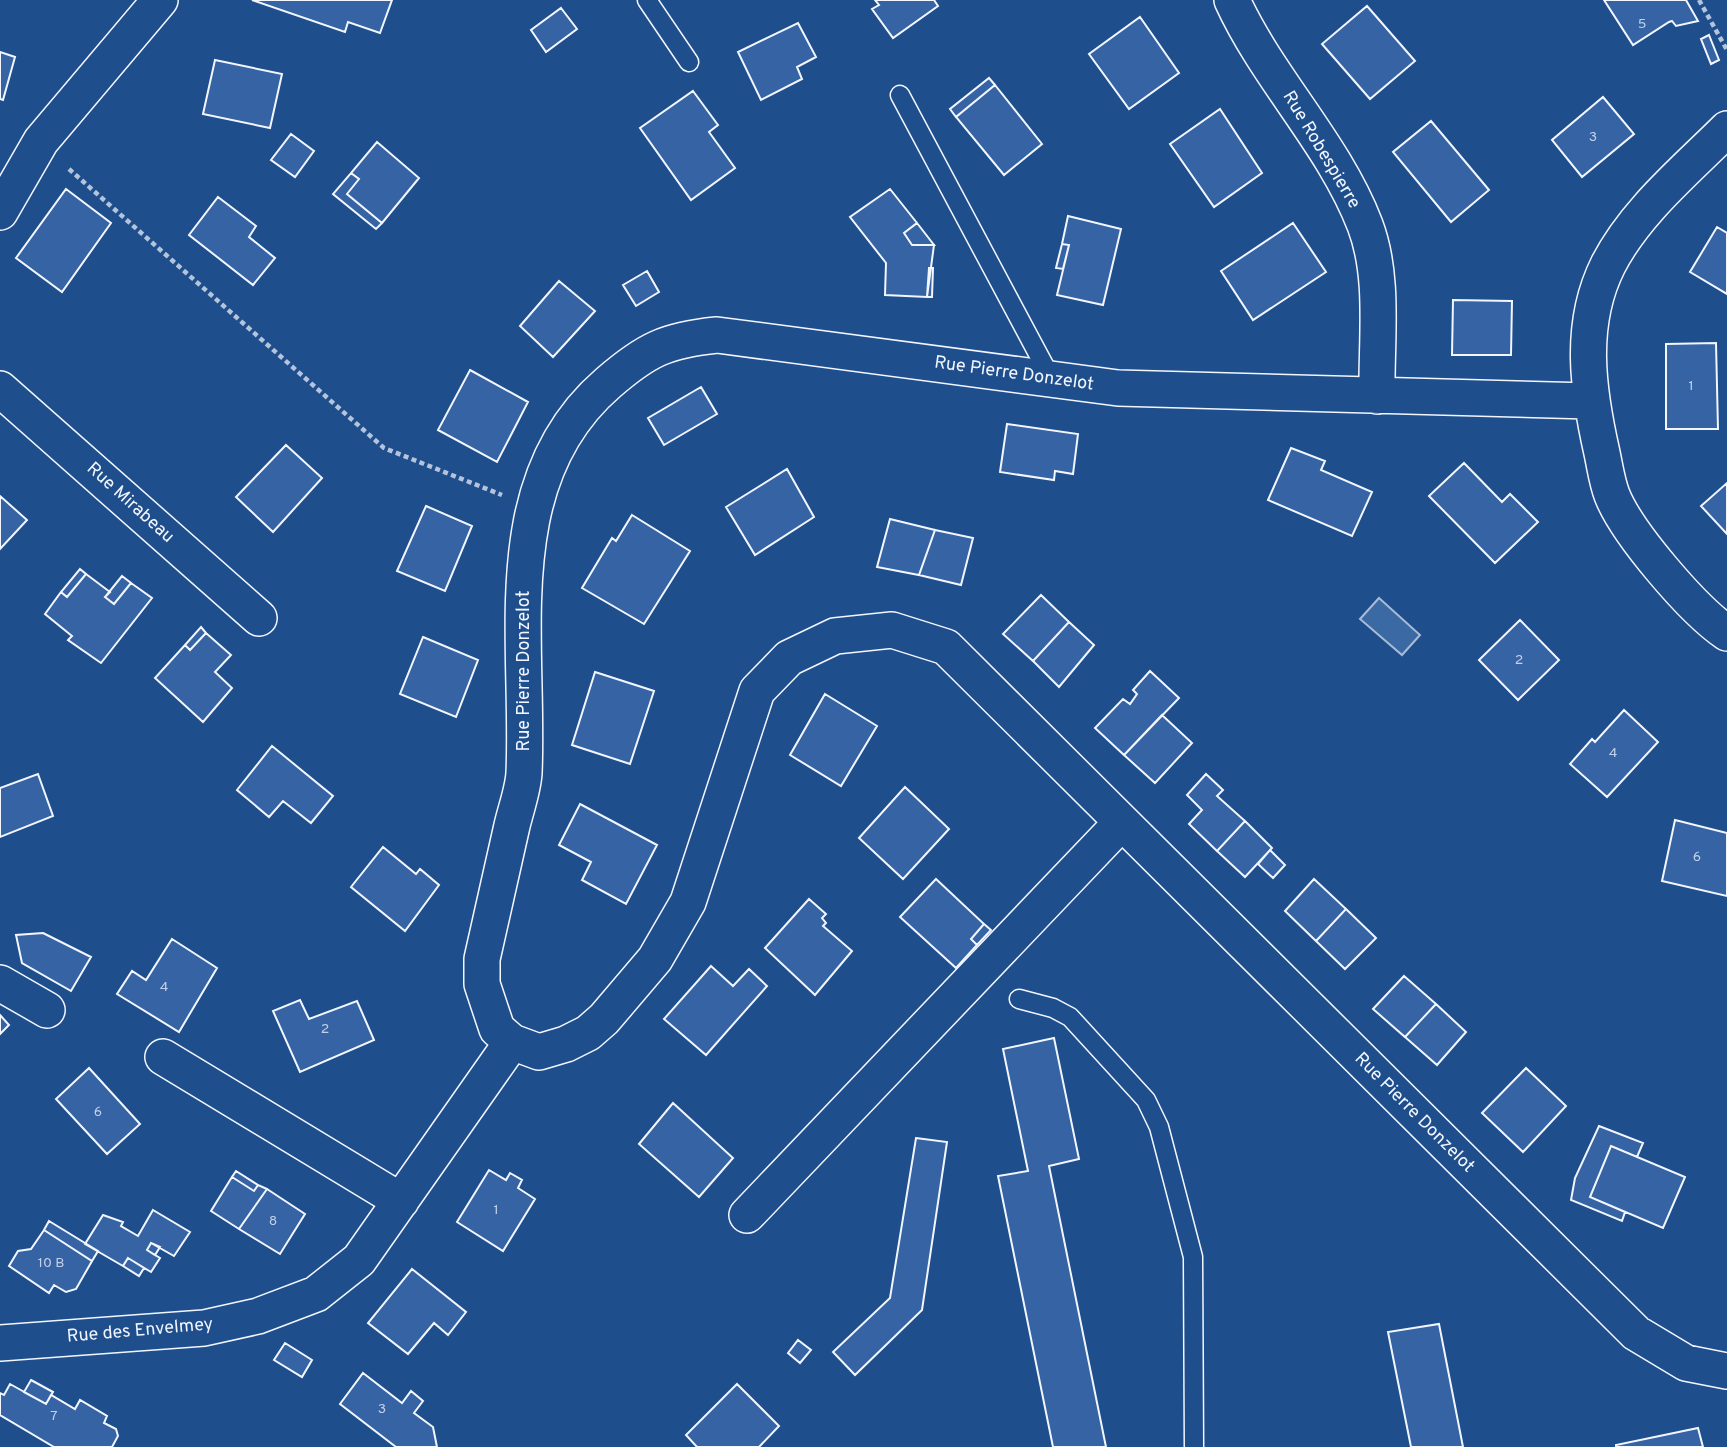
<svg xmlns="http://www.w3.org/2000/svg" width="1727" height="1447" font-family="Overpass,sans-serif">
  <style>
    .water { fill: #3b69a3; stroke: #a8bbd7; stroke-width: 2 }
    .building { fill: #3563a3; stroke: #f2f6ff; stroke-width: 2 }
    .lines { fill: none; stroke-linecap: round; stroke-linejoin: round }
    .lane-casing { stroke: #f2f6ff; stroke-width: 21 }
    .street-casing { stroke: #f2f6ff; stroke-width: 38 }
    .path { stroke: #b3c4dc; stroke-width: 4.5; stroke-dasharray: 5 3.5; stroke-linecap: butt }
    .lane { stroke: #1f4e8c; stroke-width: 18 }
    .street { stroke: #1f4e8c; stroke-width: 35 }
    .labels { text-anchor: middle; dominant-baseline: central; stroke-width: 5; stroke-linejoin: round; paint-order: stroke }
    .number-label { font-size: 14px; fill: #c3d1e8 }
    .street-label { font-size: 18px; fill: #f2f6ff; stroke: #1f4e8c }
  </style>
  <rect width="100%" height="100%" fill="#1f4e8c"/>
  <!-- water -->
  <path class="water" d="M1379,598l41,37 -18,20 -42,-36z"/>
  <!-- building -->
  <path class="building" d="M252,0h140l-12,33 -32,-11 -3,10z
    M875,0h59l4,6 -45,32 -21,-29 7,-4z
    M1604,0h82l12,21 -22,5 -4,-5 -3,1 -36,23z
    M1367,6l48,55 -45,38 -48,-55z
    M561,8l16,21 -31,23 -15,-22z
    M1140,17l39,56 -50,36 -40,-55z
    M798,23l18,34 -19,10 5,12 -41,21 -23,-48z
    M1709,35l10,25 -8,4 -10,-25z
    M0,52l15,5 -12,43 -3,-1z
    M215,60l67,14 -12,54 -67,-14z
    M989,78l6,7 -39,32 -6,-8z
    M995,85l47,59 -38,31 -48,-58z
    M693,91l25,34 -9,7 26,36 -44,32 -51,-72z
    M1603,97l31,37 -52,43 -30,-37z
    M1220,109l42,64 -48,34 -44,-63z
    M1431,121l58,69 -38,32 -58,-70z
    M291,134l23,17 -19,26 -24,-17z
    M377,142l42,36 -37,45 -35,-29 12,-15 -8,-6z
    M351,173l8,6 -12,15 35,29 -6,6 -43,-35z
    M66,189l45,34 -49,69 -46,-34z
    M890,189l27,34 -13,10 8,12h22l-7,52 -42,-2 1,-32 -36,-46z
    M218,197l38,29 -7,11 26,21 -22,27 -64,-50z
    M1068,216l53,13 -18,76 -46,-10 12,-50 -7,-1z
    M917,223l17,22h-22l-8,-12z
    M1293,223l33,49 -73,48 -32,-49z
    M1717,227l10,6v61l-37,-22z
    M1062,244l7,1 -6,24 -7,-1z
    M929,268h4l-1,29h-5z
    M647,271l12,21 -23,14 -13,-21z
    M559,281l36,30 -42,46 -33,-31z
    M1453,300l59,1 -1,54h-59z
    M1716,343l2,86h-52v-85z
    M470,370l58,32 -31,60 -59,-32z
    M701,387l16,27 -53,31 -16,-27z
    M1007,424l71,10 -5,40 -18,-3 -1,9 -54,-8z
    M286,445l36,33 -49,54 -37,-35z
    M1291,448l34,13 -4,9 51,22 -20,44 -84,-36z
    M1464,463l38,39 8,-8 28,28 -43,41 -66,-67z
    M787,469l27,48 -59,38 -29,-48z
    M1727,483v51l-26,-28z
    M0,496l27,24 -27,29z
    M426,506l46,20 -27,65 -48,-20z
    M632,515l58,36 -46,73 -62,-36 30,-50 4,3z
    M890,519l45,11 -16,45 -42,-8z
    M935,530l38,8 -12,47 -42,-10z
    M80,569l6,5 -19,23 -6,-5z
    M86,574l24,18 -5,5 9,7 17,-21 21,15 -51,65 -33,-23 4,-4 -27,-22 16,-22 6,5z
    M122,576l9,7 -17,21 -9,-7z
    M1041,595l28,27 -36,39 -30,-27z
    M1520,620l39,40 -41,40 -39,-40z
    M1069,622l25,23 -35,42 -26,-26z
    M201,627l5,6 -16,17 -5,-5z
    M206,633l25,22 -16,17 17,16 -29,34 -48,-44 30,-33 5,5z
    M423,637l55,23 -22,57 -56,-23z
    M1150,671l29,27 -55,57 -29,-27 28,-29 7,5 7,-10 -4,-4z
    M595,672l59,19 -24,73 -58,-19z
    M825,694l52,32 -36,60 -51,-31z
    M1624,710l34,32 -51,55 -37,-33 22,-25 3,3z
    M1162,715l30,28 -37,40 -31,-28z
    M272,746l61,50 -22,27 -28,-22 -14,16 -32,-27z
    M38,774l15,42 -53,21v-49z
    M1206,774l17,16 -6,6 28,25 -28,30 -28,-27 13,-14 -15,-15z
    M905,787l44,42 -46,50 -44,-41z
    M580,804l77,41 -31,59 -44,-24 9,-18 -32,-17z
    M1675,820l52,13v63l-65,-15z
    M1245,821l27,27 -27,29 -28,-26z
    M383,847l33,27 4,-5 19,16 -34,46 -54,-44z
    M1270,850l15,15 -12,13 -15,-14z
    M936,879l48,45 -13,15 6,6 -21,23 -56,-51z
    M1314,879l32,30 -30,32 -31,-30z
    M809,899l17,15 -4,4 4,5 -3,3 29,25 -37,44 -50,-47z
    M1346,909l30,29 -31,31 -29,-28z
    M984,924l7,6 -14,15 -6,-6z
    M43,933l48,24 -20,34 -49,-28 -6,-28z
    M172,939l45,29 -38,64 -62,-38 15,-23 14,9z
    M711,966l22,20 16,-17 18,17 -61,69 -42,-36z
    M1404,976l32,28 -31,33 -32,-28z
    M300,1000l9,19 48,-18 17,39 -74,32 -27,-61z
    M1436,1004l30,28 -29,33 -32,-28z
    M0,1015l9,10 -9,9z
    M1054,1038l25,121 -30,7 57,281h-53l-55,-271 30,-5 -25,-122z
    M89,1068l51,56 -33,30 -51,-55z
    M1526,1068l40,38 -43,46 -41,-39z
    M673,1103l60,55 -34,39 -60,-53z
    M1599,1126l44,17 -6,14 -26,-11 -21,51 35,15 -3,9 -51,-21 4,-22z
    M916,1138l31,4 -25,168 -67,65 -22,-23 57,-54z
    M1611,1146l74,31 -22,51 -73,-31z
    M489,1170l17,10 4,-7 12,7 -4,8 17,11 -32,52 -46,-29z
    M236,1171l22,14 -4,6 -22,-14z
    M232,1177l22,14 4,-6 9,4 -28,40 -28,-18z
    M267,1189l38,25 -25,40 -41,-25z
    M153,1210l37,22 -16,24 -23,-13 -4,7 13,8 -9,14 -23,-14 -5,8 -38,-22 18,-29 20,7 -2,4 17,10z
    M49,1221l49,30 -6,10 -48,-31z
    M44,1230l48,31 -16,28 -10,3 -12,-7 -5,8 -40,-27 9,-15 13,-2z
    M151,1243l9,4 -5,8 -8,-5z
    M128,1258l16,10 -5,8 -16,-10z
    M412,1269l54,43 -18,23 -14,-12 -26,31 -40,-31z
    M1439,1324l24,123h-52l-23,-115z
    M798,1340l13,10 -11,13 -12,-10z
    M285,1343l27,17 -10,17 -28,-17z
    M363,1373l39,30 9,-12 12,10 -9,12 19,14 4,20h-41l-56,-43z
    M31,1380l22,12 -7,12 -22,-12z
    M10,1384l36,20 5,-9 24,14 5,-9 27,16 -3,7 12,6 2,7 -6,11h-58l-54,-32v-22l4,2z
    M737,1384l42,42 -20,21h-62l-11,-12z
    M1698,1428l5,19h-87v-2z"/>
  <g class="lines">
    <!-- lane casing -->
    <g class="lane-casing">
      <path id="lane" d="M647,0l42,62
        M900,95l152,285
        M1019,999l34,9 17,9 76,83 13,27 34,130 1,190"/>
    </g>
    <!-- street casing -->
    <g class="street-casing">
      <path id="street" d="M1232,0c36,79 102,144 133,225 20,52 11,116 12,171
        M1727,129c-42,42 -92,83 -119,136 -30,60 -20,126 -6,188 3,14 5,29 10,42 15,38 81,115 115,138
        M0,212l41,-71 119,-141
        M0,389l259,229
        M1590,401l-472,-13 -401,-53c-51,5 -71,15 -109,48 -114,98 -78,257 -84,390 -1,18 -9,38 -13,57 -10,43 -19,86 -29,129v25l15,45 15,13 27,10 27,-8 22,-11 16,-14 51,-60 33,-57 69,-211 32,-33 46,-22 57,-6 54,17 690,686 50,30 41,8
        M0,983l47,27
        M163,1057l238,144
        M747,1215l375,-393
        M0,1343l204,-15 54,-12 58,-22 43,-34 153,-218"/>
    </g>
    <!-- path -->
    <path class="path" d="M1699,0l28,50
      M69,169l315,279 118,47"/>
    <!-- lane -->
    <use href="#lane" class="lane"/>
    <!-- street -->
    <use href="#street" class="street"/>
  </g>
  <g class="labels">
    <!-- number labels -->
    <g class="number-label">
      <text x="1642" y="24">5</text>
      <text x="1593" y="137">3</text>
      <text x="1691" y="386">1</text>
      <text x="1519" y="660">2</text>
      <text x="1613" y="753">4</text>
      <text x="1697" y="857">6</text>
      <text x="164" y="987">4</text>
      <text x="325" y="1029">2</text>
      <text x="98" y="1112">6</text>
      <text x="496" y="1210">1</text>
      <text x="273" y="1221">8</text>
      <text x="51" y="1263">10 B</text>
      <text x="382" y="1409">3</text>
      <text x="54" y="1416">7</text>
    </g>
    <!-- street labels -->
    <g class="street-label">
      <text transform="translate(1321 150) rotate(59)">Rue Robespierre</text>
      <text transform="translate(1014 374) rotate(8)">Rue Pierre Donzelot</text>
      <text transform="translate(130 503) rotate(42)">Rue Mirabeau</text>
      <text transform="translate(524 671) rotate(-90)">Rue Pierre Donzelot</text>
      <text transform="translate(1414 1113) rotate(45)">Rue Pierre Donzelot</text>
      <text transform="translate(140 1331) rotate(-5)">Rue des Envelmey</text>
    </g>
  </g>
</svg>
